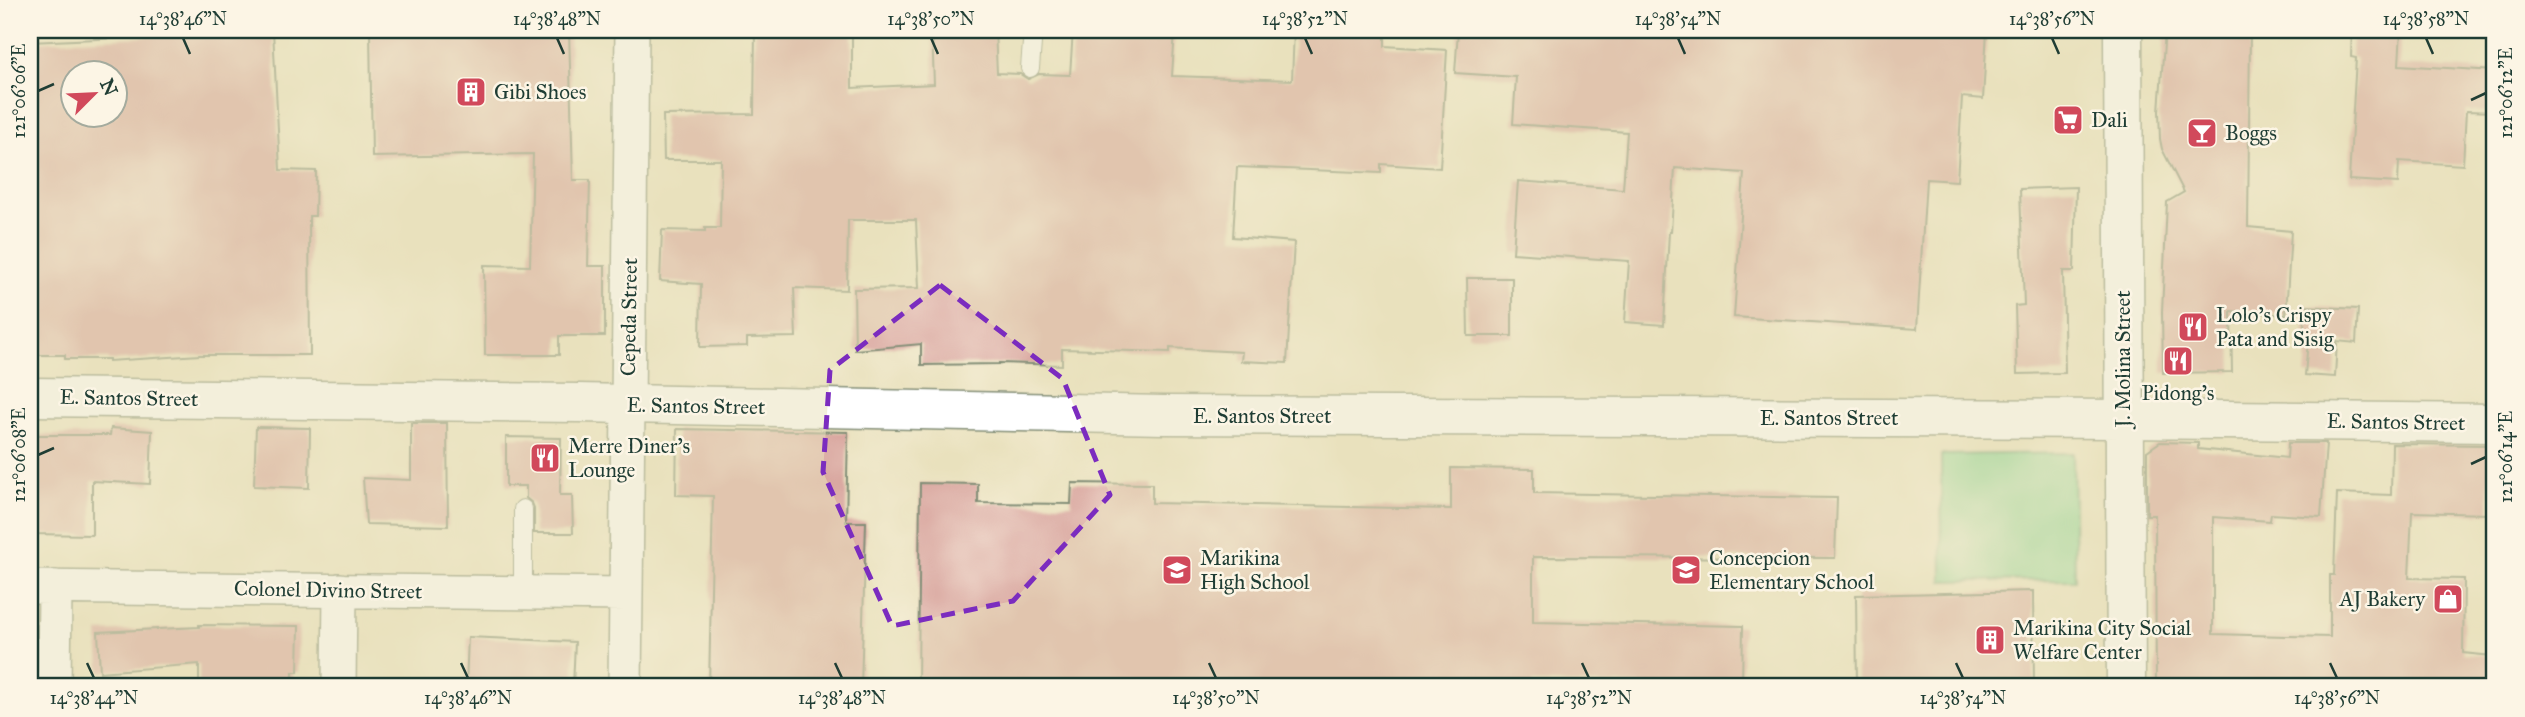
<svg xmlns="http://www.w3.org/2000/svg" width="2525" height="717" font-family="'IM FELL Great Primer',serif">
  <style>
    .green { fill: #87d594; stroke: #538964; stroke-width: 2 }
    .building { fill: #d7a29b; fill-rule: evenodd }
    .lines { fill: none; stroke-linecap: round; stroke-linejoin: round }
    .service-casing { stroke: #848f78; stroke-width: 20 }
    .minor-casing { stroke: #848f78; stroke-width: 36 }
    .tertiary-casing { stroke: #848f78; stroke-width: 41 }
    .service { stroke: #fff; stroke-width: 18 }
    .minor { stroke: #fff; stroke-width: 33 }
    .tertiary { stroke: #fff; stroke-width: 38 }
    .marked { fill: none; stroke: #7b2cbf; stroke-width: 5; stroke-dasharray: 14 9; stroke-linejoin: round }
    .ticks { fill: none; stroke: #1f3d34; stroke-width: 2.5 }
    .labels { text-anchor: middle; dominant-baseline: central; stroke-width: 5; stroke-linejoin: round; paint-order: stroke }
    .poi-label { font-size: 21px; fill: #1f3d34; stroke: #fcf5e5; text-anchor: start }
    .street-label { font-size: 21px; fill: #1f3d34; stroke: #fcf5e5 }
    .neatline { fill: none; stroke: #1f3d34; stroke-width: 2.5 }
    .ticks-label { font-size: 18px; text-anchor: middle; fill: #1f3d34 }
  </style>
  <rect width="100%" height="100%" fill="#fcf5e5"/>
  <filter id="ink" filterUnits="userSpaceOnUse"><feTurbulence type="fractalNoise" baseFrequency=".0143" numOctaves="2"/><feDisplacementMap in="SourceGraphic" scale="14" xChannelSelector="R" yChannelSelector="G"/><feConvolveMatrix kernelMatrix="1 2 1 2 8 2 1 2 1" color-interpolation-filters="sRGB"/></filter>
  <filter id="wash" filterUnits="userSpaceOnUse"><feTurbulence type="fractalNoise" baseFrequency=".00686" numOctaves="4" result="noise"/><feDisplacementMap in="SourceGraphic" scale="28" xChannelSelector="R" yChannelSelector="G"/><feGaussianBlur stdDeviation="1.57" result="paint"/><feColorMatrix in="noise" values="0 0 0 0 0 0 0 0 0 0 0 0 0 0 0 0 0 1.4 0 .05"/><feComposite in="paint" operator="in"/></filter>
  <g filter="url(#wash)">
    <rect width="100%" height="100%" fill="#e9e1bd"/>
    <!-- green -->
    <path class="green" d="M2073,453l2,127 -133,1 -1,-126z"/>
    <g id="blocks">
      <!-- building -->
      <path class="building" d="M163,30h110l7,140 36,1 -1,45h-6l1,139h-110l-91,6v-2h-44v-4h-35v-313l133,-6zM74,74h42v42h-42z
        M370,30h199l4,150h17l-2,86h17v70h-46v19h-74l-1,-90 46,1 3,-112 -161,3z
        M755,30h97v58l82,-4 -2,-54h63l2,43 23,1 8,5 11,-5 31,1 3,-45h102l-3,46 120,4 2,-50h91v16l62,4 -7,118 -59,-4v9l-144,-6 -4,70 61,5 -7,121 -46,-2 1,-9 -72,-4v4l-108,-3v16l-63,-2v1l-78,1v-21l-66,6 -1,-61 65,-1 -3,-68h-68l-1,70 -53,-2 2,49 -49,1v8l-47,1 1,-63 -41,-3 2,-51 43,1v-3h15l1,-68h-57l-1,-45 91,-1z
        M1458,30h529l-4,69 -21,-2 -5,84 -31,-2 -9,150 -183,-12 10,-144 -69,-5 -4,64h-2l-5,93 -39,-3 4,-61 -116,-8 5,-72 105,8 4,-57 -114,-8 3,-47 -61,-4z
        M2165,30h85l-2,197 43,4 -5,84 -55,-4 1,61 -69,1 -1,-61 5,-110 17,-10 -22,-43 -2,-10 -1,-28z
        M2352,30h49l-2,35 96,6v41l-29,-1 -3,54 -64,-4 -1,22 -49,-3 7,-122 -5,-1z
        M2076,187l-2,84h-11l2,102 -48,1 -2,-68 9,-1 -4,-116z
        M1467,278h45v58h-44z
        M2305,306l53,3 -2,34 -19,-2 -2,36 -30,-2 3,-35 -5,-1z
        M411,423h36l1,103 -82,-2 -3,-46 48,2z
        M256,427l54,1 -1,60 -55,-2z
        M111,428l41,3 -2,53 -58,-3v54l-60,-1v-57h-2v-42h80z
        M677,429l171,3 -2,90h20l-5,165h-152l4,-191 -37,-1z
        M506,437l55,1 -1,57h12l1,38h-39v-25l-2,-5 -6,-5v-12h-20z
        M2160,442l38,1v6l89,9 1,-15h38l-5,74 -50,-3 -1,7 -57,-4v117l117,3v-62h4l3,-82 54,2 1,-51 98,1 -1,69 -77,-2 -3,66 55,1 -1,74 29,3 -4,31h-332l-1,-172h-8v-64z
        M1451,468l83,1v24l303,5 -2,60 -302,-1v65l210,4 -1,60 -210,-3v4h-614l2,-204 58,1v19l93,1 1,-21 80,1v19l299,6z
        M2033,591l1,96h-177l-1,-92z
        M199,625l100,1 -1,46h-5v15h-94v-23l-99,8 -2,-40 101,-5z
        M468,637l107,5 -2,45h-107z"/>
    </g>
  </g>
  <g filter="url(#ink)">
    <use href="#blocks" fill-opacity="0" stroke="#848f78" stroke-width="2"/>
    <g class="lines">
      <!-- service casing -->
      <g class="service-casing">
        <path id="service" d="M1030,68l3,-38
          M523,593v-84"/>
      </g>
      <!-- minor casing -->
      <g class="minor-casing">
        <path id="minor" d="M30,587l596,7
          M54,687l1,-100
          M339,687l1,-97
          M625,687l7,-657"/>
      </g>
      <!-- tertiary casing -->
      <g class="tertiary-casing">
        <path id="tertiary" d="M2123,30l3,657
          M30,397l549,6 585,12 959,4 372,4"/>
      </g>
      <!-- service -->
      <use href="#service" class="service"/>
      <!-- minor -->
      <use href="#minor" class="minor"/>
      <!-- tertiary -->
      <use href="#tertiary" class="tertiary"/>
    </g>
  </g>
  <!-- marked area -->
  <path d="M0 0H2525V717H0ZM940,285l123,94 47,116 -97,106 -121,25 -69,-154 7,-102z" fill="#e9e1bd" fill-opacity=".55" fill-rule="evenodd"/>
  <path class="marked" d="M940,285l123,94 47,116 -97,106 -121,25 -69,-154 7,-102z"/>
  <!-- ticks -->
  <path class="ticks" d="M183,38l7,16M557,38l7,16M931,38l7,16M1305,38l7,16M1678,38l7,16M2052,38l7,16M2426,38l7,16M38,91l16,-7M2471,100l15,-7M38,455l16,-7M2471,464l15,-7M87,663l7,15M461,663l7,15M835,663l7,15M1209,663l7,15M1582,663l7,15M1956,663l7,15M2330,663l7,15"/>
  <!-- icons -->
  <defs>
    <g id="building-square" transform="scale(1.575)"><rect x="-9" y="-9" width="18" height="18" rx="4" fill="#d1495b" stroke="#fcf5e5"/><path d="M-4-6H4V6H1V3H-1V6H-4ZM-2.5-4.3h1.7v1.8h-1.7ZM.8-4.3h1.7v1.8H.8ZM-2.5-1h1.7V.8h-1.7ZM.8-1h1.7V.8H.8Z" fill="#fff"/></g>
    <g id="supermarket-square" transform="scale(1.575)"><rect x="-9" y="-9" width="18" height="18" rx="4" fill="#d1495b" stroke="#fcf5e5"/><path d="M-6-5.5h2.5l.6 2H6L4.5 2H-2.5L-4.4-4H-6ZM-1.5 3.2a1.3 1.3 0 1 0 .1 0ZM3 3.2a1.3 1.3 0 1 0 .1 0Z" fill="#fff"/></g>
    <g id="bar-square" transform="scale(1.575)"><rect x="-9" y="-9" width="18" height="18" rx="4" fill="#d1495b" stroke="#fcf5e5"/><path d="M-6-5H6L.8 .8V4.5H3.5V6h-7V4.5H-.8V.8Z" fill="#fff"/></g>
    <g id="restaurant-square" transform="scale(1.575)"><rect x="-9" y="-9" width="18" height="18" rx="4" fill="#d1495b" stroke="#fcf5e5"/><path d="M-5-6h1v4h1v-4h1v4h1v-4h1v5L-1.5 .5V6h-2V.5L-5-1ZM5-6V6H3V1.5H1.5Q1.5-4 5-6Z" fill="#fff"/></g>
    <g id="school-square" transform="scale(1.575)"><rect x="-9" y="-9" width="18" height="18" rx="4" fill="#d1495b" stroke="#fcf5e5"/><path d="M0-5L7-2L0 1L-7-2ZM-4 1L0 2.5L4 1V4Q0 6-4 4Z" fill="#fff"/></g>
    <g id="shop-square" transform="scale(1.575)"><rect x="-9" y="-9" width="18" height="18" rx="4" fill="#d1495b" stroke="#fcf5e5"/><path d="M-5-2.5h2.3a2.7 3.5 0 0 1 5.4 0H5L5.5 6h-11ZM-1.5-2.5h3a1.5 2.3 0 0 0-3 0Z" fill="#fff"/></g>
  </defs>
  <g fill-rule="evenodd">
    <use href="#building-square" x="471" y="92"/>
    <use href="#supermarket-square" x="2068" y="120"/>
    <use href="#bar-square" x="2202" y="133"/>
    <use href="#restaurant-square" x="2193" y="327"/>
    <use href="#restaurant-square" x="2178" y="361"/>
    <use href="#restaurant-square" x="545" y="458"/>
    <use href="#school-square" x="1177" y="570"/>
    <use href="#school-square" x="1686" y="570"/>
    <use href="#shop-square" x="2448" y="599"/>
    <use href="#building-square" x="1990" y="640"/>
  </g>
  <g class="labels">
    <!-- poi labels -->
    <g class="poi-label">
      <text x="494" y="92">Gibi Shoes</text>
      <text x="2091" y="120">Dali</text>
      <text x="2225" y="133">Boggs</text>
      <text x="2216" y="315">Lolo's Crispy<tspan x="2216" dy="24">Pata and Sisig</tspan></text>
      <text x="2178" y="393" text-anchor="middle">Pidong's</text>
      <text x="568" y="446">Merre Diner's<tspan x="568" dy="24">Lounge</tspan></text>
      <text x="1200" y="558">Marikina<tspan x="1200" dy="24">High School</tspan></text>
      <text x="1709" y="558">Concepcion<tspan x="1709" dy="24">Elementary School</tspan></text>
      <text x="2425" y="599" text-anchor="end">AJ Bakery</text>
      <text x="2013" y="628">Marikina City Social<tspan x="2013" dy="24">Welfare Center</tspan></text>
    </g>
    <!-- street labels -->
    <g class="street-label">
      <text transform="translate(629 317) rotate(-89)">Cepeda Street</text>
      <text transform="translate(2123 359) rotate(-90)">J. Molina Street</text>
      <text transform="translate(129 398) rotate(1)">E. Santos Street</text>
      <text transform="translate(696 406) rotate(1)">E. Santos Street</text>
      <text x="1262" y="416">E. Santos Street</text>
      <text x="1829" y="418">E. Santos Street</text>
      <text transform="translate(2396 422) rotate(1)">E. Santos Street</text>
      <text transform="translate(328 590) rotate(1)">Colonel Divino Street</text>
    </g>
  </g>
  <!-- margin -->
  <rect width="2525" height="717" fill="none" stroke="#fcf5e5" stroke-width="77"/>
  <!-- north arrow -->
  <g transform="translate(94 94) rotate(66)"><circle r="33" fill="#fcf5e5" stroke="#a4ab9e" stroke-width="2"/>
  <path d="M0-5L12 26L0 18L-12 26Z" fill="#d1495b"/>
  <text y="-10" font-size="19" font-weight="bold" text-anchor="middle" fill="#1f3d34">N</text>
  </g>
  <rect x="38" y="38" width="2448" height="640" class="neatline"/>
  <g class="ticks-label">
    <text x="183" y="25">14°38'46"N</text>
    <text x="557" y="25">14°38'48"N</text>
    <text x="931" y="25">14°38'50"N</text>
    <text x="1305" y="25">14°38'52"N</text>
    <text x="1678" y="25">14°38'54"N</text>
    <text x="2052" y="25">14°38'56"N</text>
    <text x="2426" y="25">14°38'58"N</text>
    <text transform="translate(19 91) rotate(-90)" y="6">121°06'06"E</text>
    <text transform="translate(2506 93) rotate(-90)" y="6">121°06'12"E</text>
    <text transform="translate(19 455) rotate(-90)" y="6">121°06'08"E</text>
    <text transform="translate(2506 457) rotate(-90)" y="6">121°06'14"E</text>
    <text x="94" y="704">14°38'44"N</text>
    <text x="468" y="704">14°38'46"N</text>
    <text x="842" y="704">14°38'48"N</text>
    <text x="1216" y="704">14°38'50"N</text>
    <text x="1589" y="704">14°38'52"N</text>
    <text x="1963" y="704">14°38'54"N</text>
    <text x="2337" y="704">14°38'56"N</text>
  </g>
</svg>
